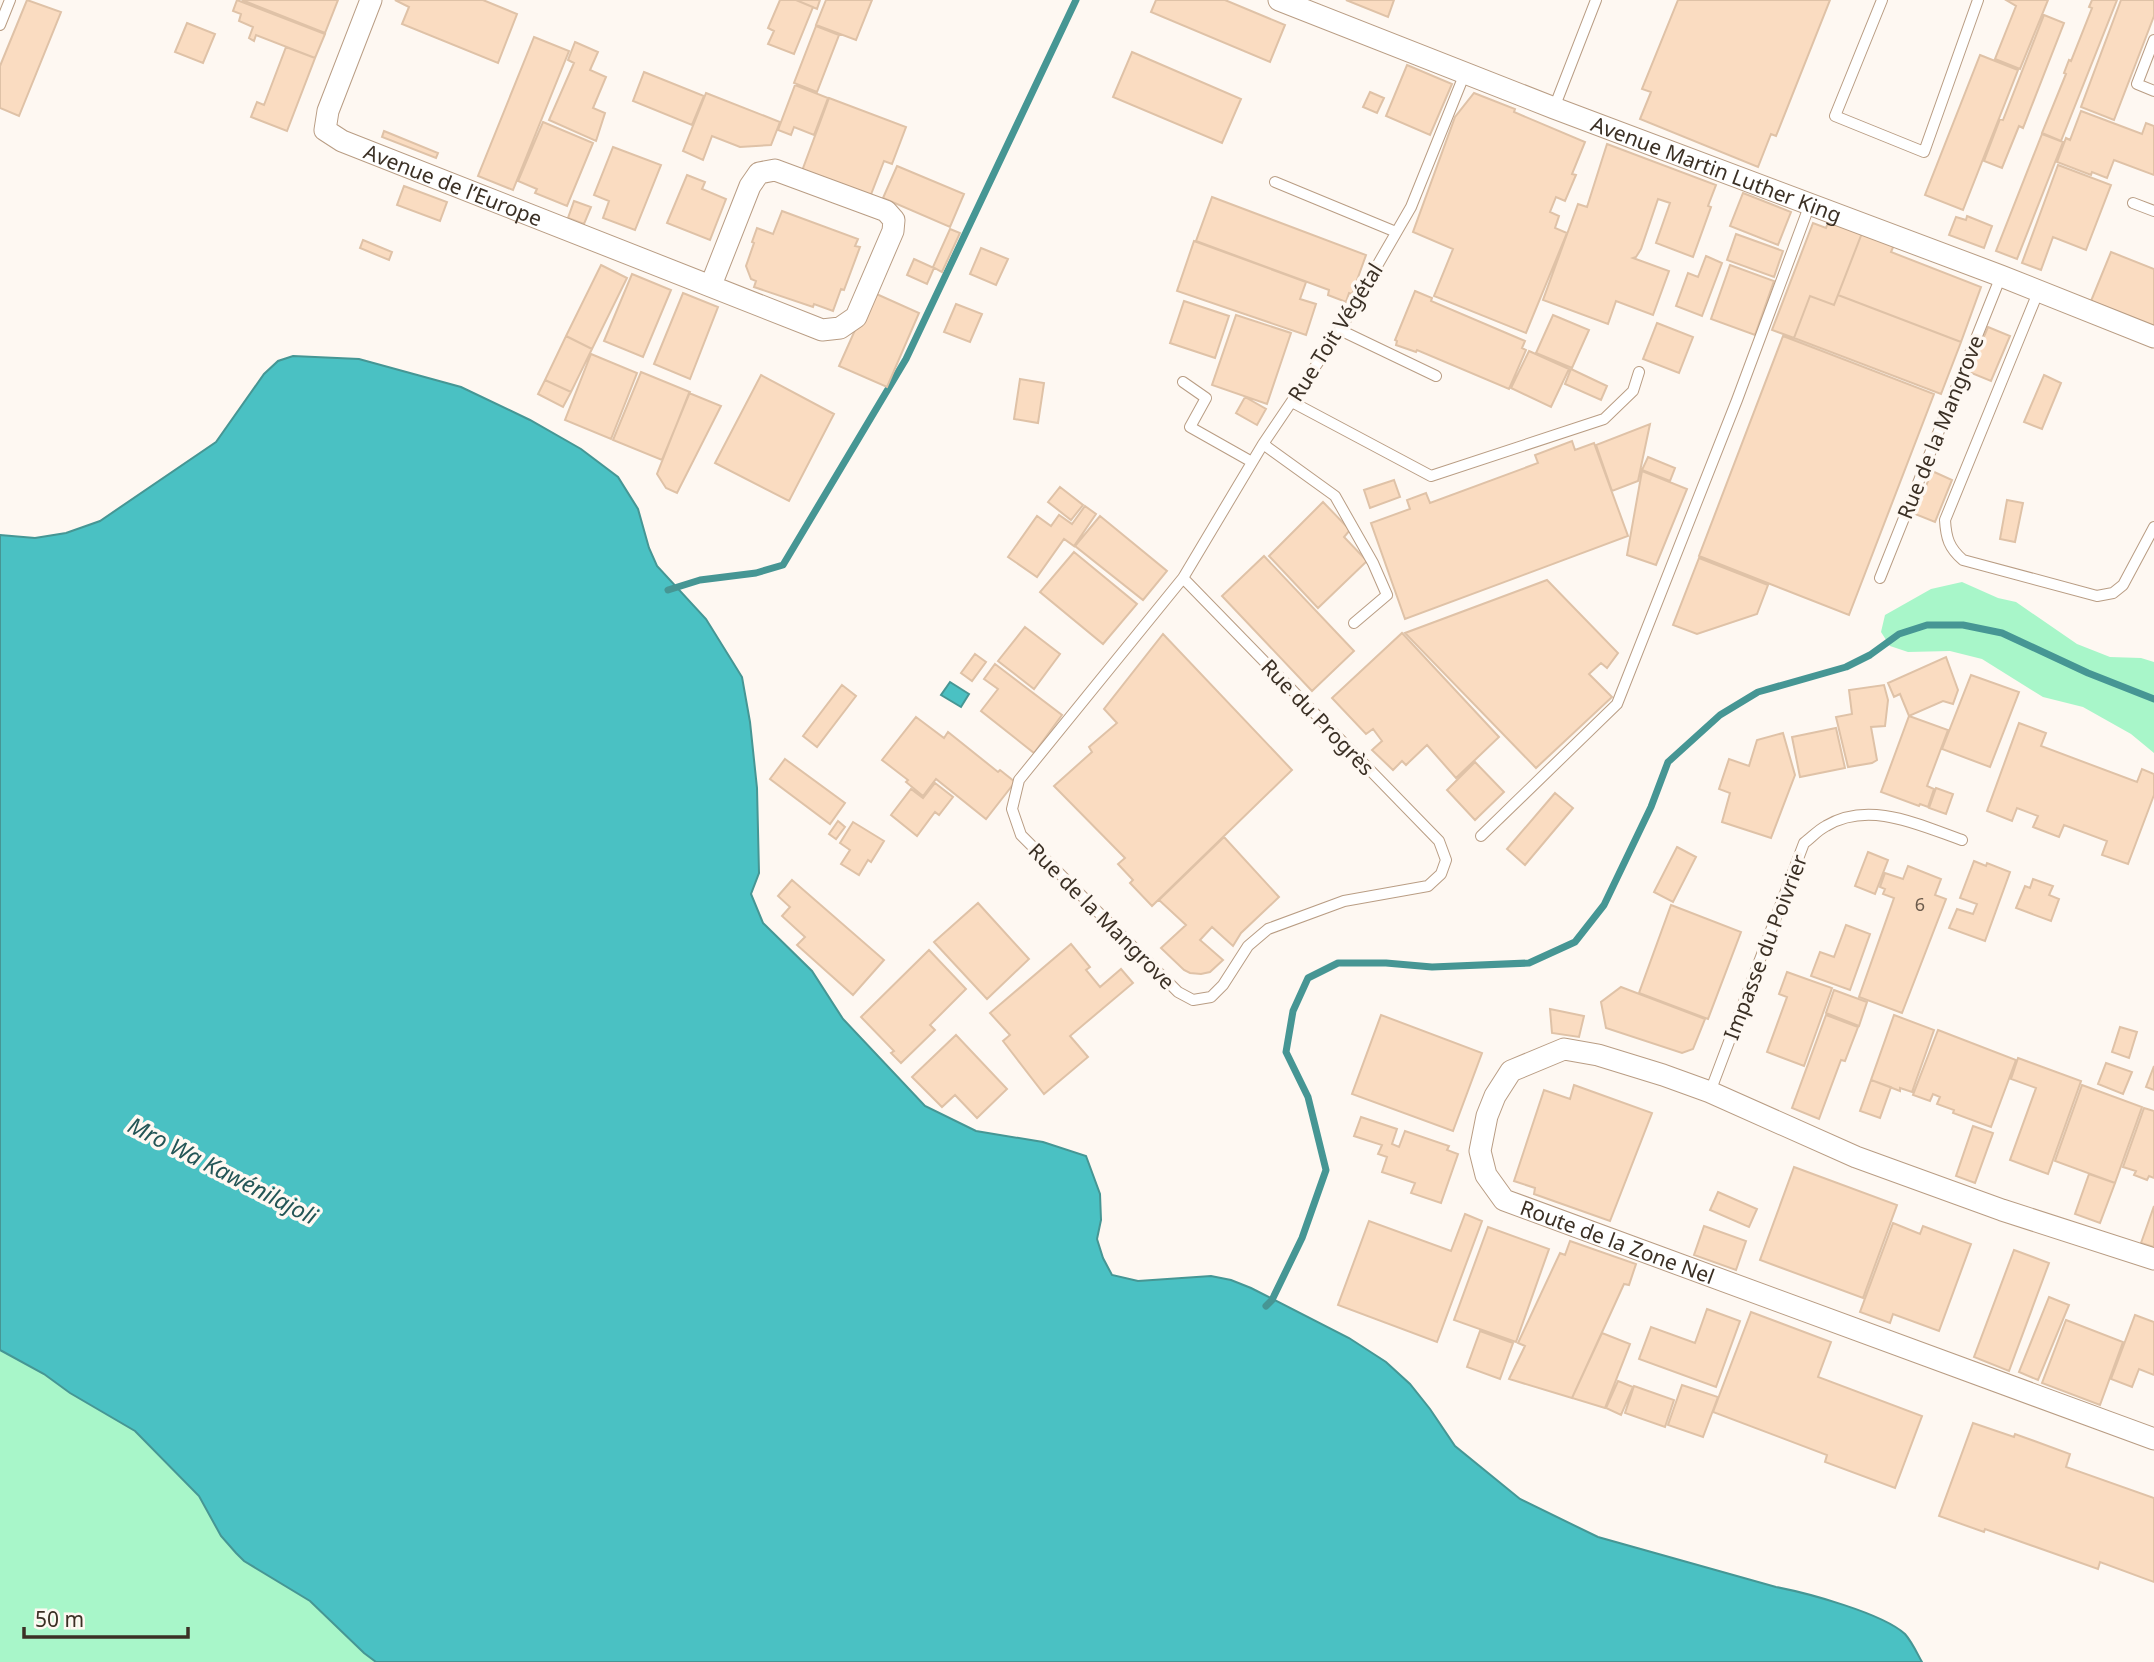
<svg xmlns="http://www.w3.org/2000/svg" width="2154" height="1662" font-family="'Noto Sans',sans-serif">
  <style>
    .green { fill: #a8f6c9 }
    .water { fill: #4ac1c3; stroke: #469694; stroke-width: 2 }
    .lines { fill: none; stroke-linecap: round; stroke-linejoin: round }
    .stream { stroke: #469694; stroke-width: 7 }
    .building { fill: #fadcc1; stroke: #dfc2a7; stroke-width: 2 }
    .service-casing { stroke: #b99d84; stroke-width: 12 }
    .minor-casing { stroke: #b99d84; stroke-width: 23 }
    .service { stroke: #fff; stroke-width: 10 }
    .minor { stroke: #fff; stroke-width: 21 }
    .labels { text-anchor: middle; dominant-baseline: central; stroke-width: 7; stroke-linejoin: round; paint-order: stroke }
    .number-label { font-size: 18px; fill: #6b5b4c }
    .street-label { font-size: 21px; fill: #3b3025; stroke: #fef8f2 }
    .water-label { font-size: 23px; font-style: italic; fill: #235556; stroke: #fef8f2 }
  </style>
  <rect width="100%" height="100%" fill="#fef8f2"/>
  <!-- green -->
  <path class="green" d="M1962,582l36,16 18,4 61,42 33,13 31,1 13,4v91l-23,-19 -48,-27 -40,-10 -61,-38 -32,-8 -42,1 -18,-6 -9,-14 4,-17 46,-26z
    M0,1105l614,557h-614z"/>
  <!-- water -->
  <path class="water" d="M293,356l66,3 102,28 69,33 51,29 37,28 20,32 11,39 8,18 49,53 36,58 8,45 7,66 2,85 -8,21 12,29 49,48 31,48 82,87 51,25 67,11 43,14 14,38 1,26 -4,19 6,19 9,17 26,6 73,-5 20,4 20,8 98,50 37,24 24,22 20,25 25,37 65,53 78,38 178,50c31,6 106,26 129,47 7,8 12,19 17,28h-1546l-12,-9 -54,-52 -66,-40 -8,-8 -15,-17 -22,-40 -64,-65 -65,-38 -26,-19 -44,-24v-815l35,3 31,-5 34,-12 116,-79 48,-68 14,-13z
    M950,682l19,12 -8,13 -20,-12z"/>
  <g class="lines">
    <!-- stream -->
    <path class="stream" d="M668,590l32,-10 56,-7 27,-8 123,-206 170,-359
      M1266,1306l6,-6 30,-62 24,-68 -18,-73 -22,-45 7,-41 15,-33 30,-15h48l46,4 97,-4 46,-21 29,-37 47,-98 17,-45 52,-47 38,-23 88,-25 24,-12 29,-21 28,-9h36l39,8 86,40 66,26"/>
  </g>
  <!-- building -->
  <path class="building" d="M27,0l34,12 -42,104 -19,-8v-42z
    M237,0l88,34 -10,24 -59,-23 -2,6 -5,-3 4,-11 -14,-6 2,-7 -8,-3z
    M242,0h96l-13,33z
    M395,0h88l34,14 -19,49 -96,-39 7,-17z
    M780,0h16l17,7 -19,47 -26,-10 6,-13 -6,-3z
    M796,0h24l-3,9z
    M826,0h46l-16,40 -40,-15z
    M1156,0h69l60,25 -15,37 -119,-50z
    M1346,0h48l-6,17z
    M1678,0h152l-54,136 -5,-2 -13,33 -118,-48 11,-27 -9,-3z
    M2006,0h42l-28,69 -25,-10 21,-53z
    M2092,0h25l-56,141 -19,-8 24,-59 -2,-1 5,-13 2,1 21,-53 -3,-1z
    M2121,0h33v16l-40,104 -33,-13z
    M2044,15l20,8 -41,105 -4,-2 -17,42 -18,-7 16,-42 3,1z
    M187,23l28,11 -12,29 -28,-11z
    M816,26l23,9 -22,57 -23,-9z
    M534,37l35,14 -56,139 -35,-14z
    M575,42l23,10 -8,18 16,7 -13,31 12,5 -9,28 -47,-21 25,-57 -6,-3z
    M286,47l29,11 -28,73 -36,-14 6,-15 7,3z
    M1132,52l109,47 -19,44 -109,-46z
    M1980,55l38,15 -55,140 -38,-15z
    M1407,65l45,19 -22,51 -44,-19z
    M644,72l60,24 -12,29 -59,-24z
    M795,85l33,13 -14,37 -20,-8 -3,8 -13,-5z
    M1370,92l14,6 -7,15 -14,-6z
    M706,93l74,29 -9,23 -31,2 -28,-11 -9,24 -20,-9z
    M1474,93l41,16 -1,3 71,30 -13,32 4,1 -11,26 -9,-4 -6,15 9,4 -4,12 12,5 -41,100 -92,-37 19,-47 -40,-17 42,-115z
    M829,98l77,29 -14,37 -8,-3 -14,36 -68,-26z
    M2081,111l61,23 4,-11 8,3v49l-40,-15 -7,18 -15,-6 -1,3 -34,-13 9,-24 4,2z
    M543,122l50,21 -26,63 -32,-13 2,-4 -19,-8z
    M384,131l54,22 -2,5 -54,-21z
    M2042,134l21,8 -46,117 -21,-8z
    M1607,144l109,41 -8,21 3,1 -18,50 -37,-14 14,-40 -12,-4 -17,50 -5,8 -3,1 36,13 -16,44 -37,-14 -8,23 -65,-24 35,-96 9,3z
    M613,147l48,18 -26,65 -32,-12 6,-17 -15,-6z
    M2058,165l53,20 -25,65 -33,-13 -12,33 -19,-7z
    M897,166l67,28 -14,33 -67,-29z
    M687,175l18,7 -3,7 24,10 -16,41 -43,-17z
    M404,186l43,16 -7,19 -43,-16z
    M1743,193l48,19 -13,33 -48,-19z
    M1212,197l154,58 -14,39 -3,-1 -3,9 -18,-7 1,-5 -133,-49z
    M574,201l17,6 -7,17 -16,-6z
    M782,211l76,28 -3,7 5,1 -16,43 -3,-1 -8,22 -19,-7 -1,3 -59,-20 2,-6 -5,-2 -5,-13 8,-23 -2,-1 5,-14 16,6z
    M1967,216l25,10 -8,22 -35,-13 7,-18 10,3z
    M1829,220l33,13 -28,72 -24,-9 -16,42 -22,-8 41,-107 13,5z
    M950,229l10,4 -18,39 -9,-5z
    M1862,233l32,12 -3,7 90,35 -20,55 -123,-47z
    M1736,234l47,17 -9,26 -47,-17z
    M363,240l29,12 -3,8 -29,-12z
    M1194,241l112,41 -6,17 16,5 -10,31 -129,-44z
    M981,248l27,11 -12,26 -26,-11z
    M2111,252l43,17v57l-63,-25z
    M1706,256l16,7 -20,53 -26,-10 12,-33 10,4z
    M914,259l20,9 -7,16 -20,-9z
    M601,265l26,13 -35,71 -26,-13z
    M1730,265l44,16 -19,54 -44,-16z
    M632,274l39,16 -28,67 -39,-16z
    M1415,291l17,7 -1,3 94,40 -3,7 4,2 -17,39 -92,-39 -1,2 -20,-7 1,-4 -2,-1z
    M872,292l47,21 -32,74 -48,-21z
    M683,293l35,14 -28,72 -36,-15z
    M1838,295l123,47 -20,52 -147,-56 16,-42 24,9z
    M1184,301l45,15 -14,42 -45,-15z
    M956,304l26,10 -12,28 -26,-10z
    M1236,315l55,18 -24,71 -55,-19z
    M1553,315l36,15 -17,38 -36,-15z
    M1657,323l36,14 -14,36 -36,-14z
    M1988,327l22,9 -19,45 -22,-9z
    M566,336l26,13 -21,43 -26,-12z
    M1783,336l151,58 -85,221 -150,-59z
    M1529,351l40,18 -18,38 -40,-19z
    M591,354l46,19 -26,66 -46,-19z
    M1571,369l36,17 -6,14 -36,-16z
    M641,372l49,20 -28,68 -49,-20z
    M761,375l73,39 -45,87 -74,-38z
    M2044,375l17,8 -19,46 -18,-7z
    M1020,379l24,4 -6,40 -24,-4z
    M545,380l26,12 -8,15 -25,-13z
    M689,393l32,13 -44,87 -11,-5 -9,-14z
    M1245,397l21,12 -9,16 -21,-12z
    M1650,424l-12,57 -26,10 -16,-46z
    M1572,441l3,9 19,-7 34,93 -223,83 -34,-96 39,-14 -3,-9 19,-7 4,10 108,-40 -3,-8z
    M1648,457l27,11 -5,13 -28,-11z
    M1642,471l45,18 -31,76 -29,-10z
    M1932,471l20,9 -17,42 -20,-8z
    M1394,480l6,17 -30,11 -6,-18z
    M1060,487l23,18 -12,15 -23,-18z
    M2007,500l16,3 -8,39 -15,-3z
    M1323,502l27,28 -6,7 23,24 -49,47 -49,-52z
    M1085,506l11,8 -22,32 -10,-7 -27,38 -29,-20 29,-41 14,10 8,-11 13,9z
    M1100,516l67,55 -24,29 -68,-54z
    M1074,552l63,52 -34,40 -63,-52z
    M1264,556l90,95 -42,40 -90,-95z
    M1699,558l69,27 -11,29 -60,20 -24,-9z
    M1547,580l71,73 -11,15 -6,-5 -12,11 23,23 -76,71 -131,-135z
    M1025,627l35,27 -26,35 -36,-28z
    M1402,633l97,104 -43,41 -29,-33 -21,20 -4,-4 -9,9 -21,-20 10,-9 -9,-12 -7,5 -34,-36z
    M1163,634l129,136 -140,136 -22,-23 3,-3 -15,-16 7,-6 -71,-72 38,-34 -3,-5 28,-24 -13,-14z
    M975,654l11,8 -14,19 -11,-8z
    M1946,657l12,33 -5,14 -10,-3 -34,15 -9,-22 -6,3 -6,-14z
    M995,664l67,51 -28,38 -53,-42 17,-22 -14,-10z
    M1971,675l48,17 -29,75 -48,-18z
    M842,685l14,11 -39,51 -14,-11z
    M1884,685l4,15 -3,26 -14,1 6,33 -5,3 -24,4 -12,-50 16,-3 -3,-24z
    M1909,716l39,14 -21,56 7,3 -6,18 -8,-3 -1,2 -38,-14z
    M916,717l28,21 4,-6 50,40 2,-2 15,12 -29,37 -50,-40 -13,17 -17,-14 2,-2 -26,-20z
    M2019,723l27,10 -5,13 96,36 5,-13 12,5v21l-26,69 -26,-9 5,-14 -43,-16 -5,12 -26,-10 5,-11 -21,-8 -5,13 -25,-10z
    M1836,728l9,40 -45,9 -8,-40z
    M1783,733l12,42 -24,63 -49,-16 8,-29 -11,-4 10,-30 20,7 8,-26z
    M785,759l60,44 -15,21 -60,-45z
    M1475,762l29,30 -29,28 -28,-30z
    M935,783l18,14 -14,18 -4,-3 -18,24 -26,-21 20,-26 12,9z
    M1936,788l17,6 -7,20 -17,-6z
    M1555,793l18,15 -48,57 -18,-16z
    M838,821l7,6 -9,12 -7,-5z
    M853,822l31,19 -13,21 -3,-2 -9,15 -18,-11 9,-14 -10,-7z
    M1224,837l55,60 -38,36 -8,13 -21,-19 -12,13 23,20 -13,12 -9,2 -11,-1 -6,-3 -23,-22 25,-23 -27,-25z
    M1677,847l19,10 -23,45 -19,-10z
    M1868,852l20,8 -13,34 -20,-8z
    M1974,861l12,5 1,-3 23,9 -25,69 -36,-13 8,-19 16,5 4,-10 -17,-6z
    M1908,866l33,13 -6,16 11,4 -44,114 -43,-16 35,-99 -11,-4 2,-5 -5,-2 5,-14 18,6z
    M2033,879l20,7 -4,9 10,4 -8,22 -35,-13 9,-22 5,2z
    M792,880l92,80 -31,35 -56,-50 8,-8 -23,-21 8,-9 -12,-11z
    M978,903l51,56 -42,40 -53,-57z
    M1671,905l70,27 -33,87 -69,-26z
    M1846,925l24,9 -20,56 -39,-14 9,-24 14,5z
    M1071,944l19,23 -4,3 14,17 21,-18 12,14 -63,53 18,21 -44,37 -41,-53 7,-6 -20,-22z
    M929,950l37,39 -36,36 5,5 -34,33 -10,-10 3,-2 -33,-34z
    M1787,972l45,16 -28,78 -37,-14 20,-55 -8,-3z
    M1621,987l84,32 -12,30 -11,4 -76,-25 -5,-26z
    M1834,990l33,12 -8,24 -33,-13z
    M1550,1009l34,7 -5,21 -27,-4z
    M1381,1015l101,38 -29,78 -101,-37z
    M1826,1015l32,12 -13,34 -4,-1 -22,59 -27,-11z
    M1894,1015l40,15 -22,62 -12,-4v3l-29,-11z
    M2120,1027l17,5 -8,26 -17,-6z
    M1938,1030l78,30 -25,67 -38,-14 1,-3 -17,-6 3,-7 -7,-3 -3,7 -17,-6z
    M956,1035l51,54 -30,29 -22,-23 -13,12 -30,-30z
    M2018,1058l63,23 -33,93 -38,-14 26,-72 -25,-9z
    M2106,1063l26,9 -9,22 -25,-10z
    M2154,1066v24l-8,-3z
    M1871,1080l20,7 -11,31 -20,-7z
    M1574,1085l78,28 -42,108 -76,-27 1,-6 -21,-7 30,-91 26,9z
    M2082,1085l60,22 -27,76 -60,-22z
    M2144,1108l10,3v67l-5,-2 -2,4 -13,-5 2,-4 -13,-4z
    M1361,1117l36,12 -5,15 7,3 6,-16 44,15 -2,4 11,4 -17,49 -30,-10 4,-10 -33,-11 5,-15 -9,-3 4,-9 -28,-9z
    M1973,1126l20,7 -18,50 -19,-7z
    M1794,1167l103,38 -34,93 -103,-38z
    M2089,1174l26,9 -15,40 -25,-9z
    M1718,1192l39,17 -8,18 -39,-17z
    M2154,1206v41l-13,-4z
    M1465,1214l17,7 -45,121 -99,-37 31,-84 82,30z
    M1893,1223l27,11 3,-8 48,18 -32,87 -46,-17 -3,9 -30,-11z
    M1704,1226l42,15 -10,29 -42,-15z
    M1488,1227l61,22 -33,93 -62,-22z
    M1570,1241l66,23 -7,21 -5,-1 -52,114 -63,-19 16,-33 -7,-3 42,-90 5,2z
    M2014,1250l35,13 -40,108 -35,-14z
    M2049,1297l20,8 -31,75 -19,-8z
    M1707,1309l33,12 -24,66 -77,-28 12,-32 44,16z
    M1751,1312l80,30 -13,35 104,39 -27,72 -70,-26 2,-7 -114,-43z
    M2135,1315l19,7v53l-15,-6 -7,18 -21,-8z
    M2066,1320l57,22 -23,63 -58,-22z
    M1480,1331l33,12 -13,36 -33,-12z
    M1602,1333l28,11 -25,64 -33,-10z
    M1618,1381l15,6 -12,28 -15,-7z
    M1682,1385l36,12 -15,40 -35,-12z
    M1634,1386l40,14 -9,27 -40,-14z
    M1973,1423l41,14 1,-3 55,20 -4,13 88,31v84l-54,-20 -2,7 -113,-40 -1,3 -45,-16z"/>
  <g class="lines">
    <!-- service casing -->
    <g class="service-casing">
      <path id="service" d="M1882,0l-47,116 89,36 54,-152
        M0,25l10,-25
        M2154,40l-17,44 17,7
        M1554,108l42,-108
        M1275,182l121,50
        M2133,203l21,8
        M2039,290l-94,230c1,18 4,28 18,40l134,36 16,-3 10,-8 31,-58
        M1340,330l96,46
        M1183,382l23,16 -16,29 62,35
        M1292,402l139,74 173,-57 29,-28 6,-19
        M1263,444l72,52 38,67 14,32 -33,28
        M1183,578l256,263 7,19 -5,14 -13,12 -84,15 -76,28 -20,17 -25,39 -12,12 -18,3 -15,-8 -157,-157 -9,-26 7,-29 164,-202 80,-134 77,-114 71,-123 54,-134
        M1880,578l121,-302
        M1481,836l136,-132 120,-304 73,-196
        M1710,1092l94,-249c7,-5 14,-13 22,-17 43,-26 93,-1 136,14"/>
    </g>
    <!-- minor casing -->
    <g class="minor-casing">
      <g id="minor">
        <path id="s1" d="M371,0l-43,111 -3,19 17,11 480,189 18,-2 16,-11 37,-86 1,-11 -8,-9 -111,-41 -16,3 -9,13 -39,99"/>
        <path id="s2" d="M1279,0l275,108 447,168 153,61"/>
        <path id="s3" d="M2154,1259l-152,-49 -146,-53 -146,-65 -47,-17 -65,-20 -34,-6 -53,22 -16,25 -8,20 -7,35 6,24 18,25 650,239"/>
      </g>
    </g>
    <!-- service -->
    <use href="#service" class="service"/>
    <!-- minor -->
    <use href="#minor" class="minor"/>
  </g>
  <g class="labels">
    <!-- number labels -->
    <g class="number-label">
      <text x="1920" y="904">6</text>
    </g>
    <!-- street labels -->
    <g class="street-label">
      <text stroke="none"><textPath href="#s2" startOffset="469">Avenue Martin Luther King</textPath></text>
      <text stroke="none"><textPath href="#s1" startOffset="278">Avenue de l’Europe</textPath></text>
      <text transform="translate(1335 332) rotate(-58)">Rue Toit Végétal</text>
      <text transform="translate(1940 427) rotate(-68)">Rue de la Mangrove</text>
      <text transform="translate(1318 717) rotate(46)">Rue du Progrès</text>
      <text transform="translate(1102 916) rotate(45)">Rue de la Mangrove</text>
      <text transform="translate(1765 947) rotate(-69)">Impasse du Poivrier</text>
      <text stroke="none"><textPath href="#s3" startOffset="948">Route de la Zone Nel</textPath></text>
    </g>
    <!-- water labels -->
    <g class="water-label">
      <text transform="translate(223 1170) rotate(27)">Mro Wa Kawénilajoli</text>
    </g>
  </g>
  <!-- scale -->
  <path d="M24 1627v10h164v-10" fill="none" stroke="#3b3025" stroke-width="3.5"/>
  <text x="35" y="1627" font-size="21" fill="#3b3025" stroke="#fef8f2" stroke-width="5" paint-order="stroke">50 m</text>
</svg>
